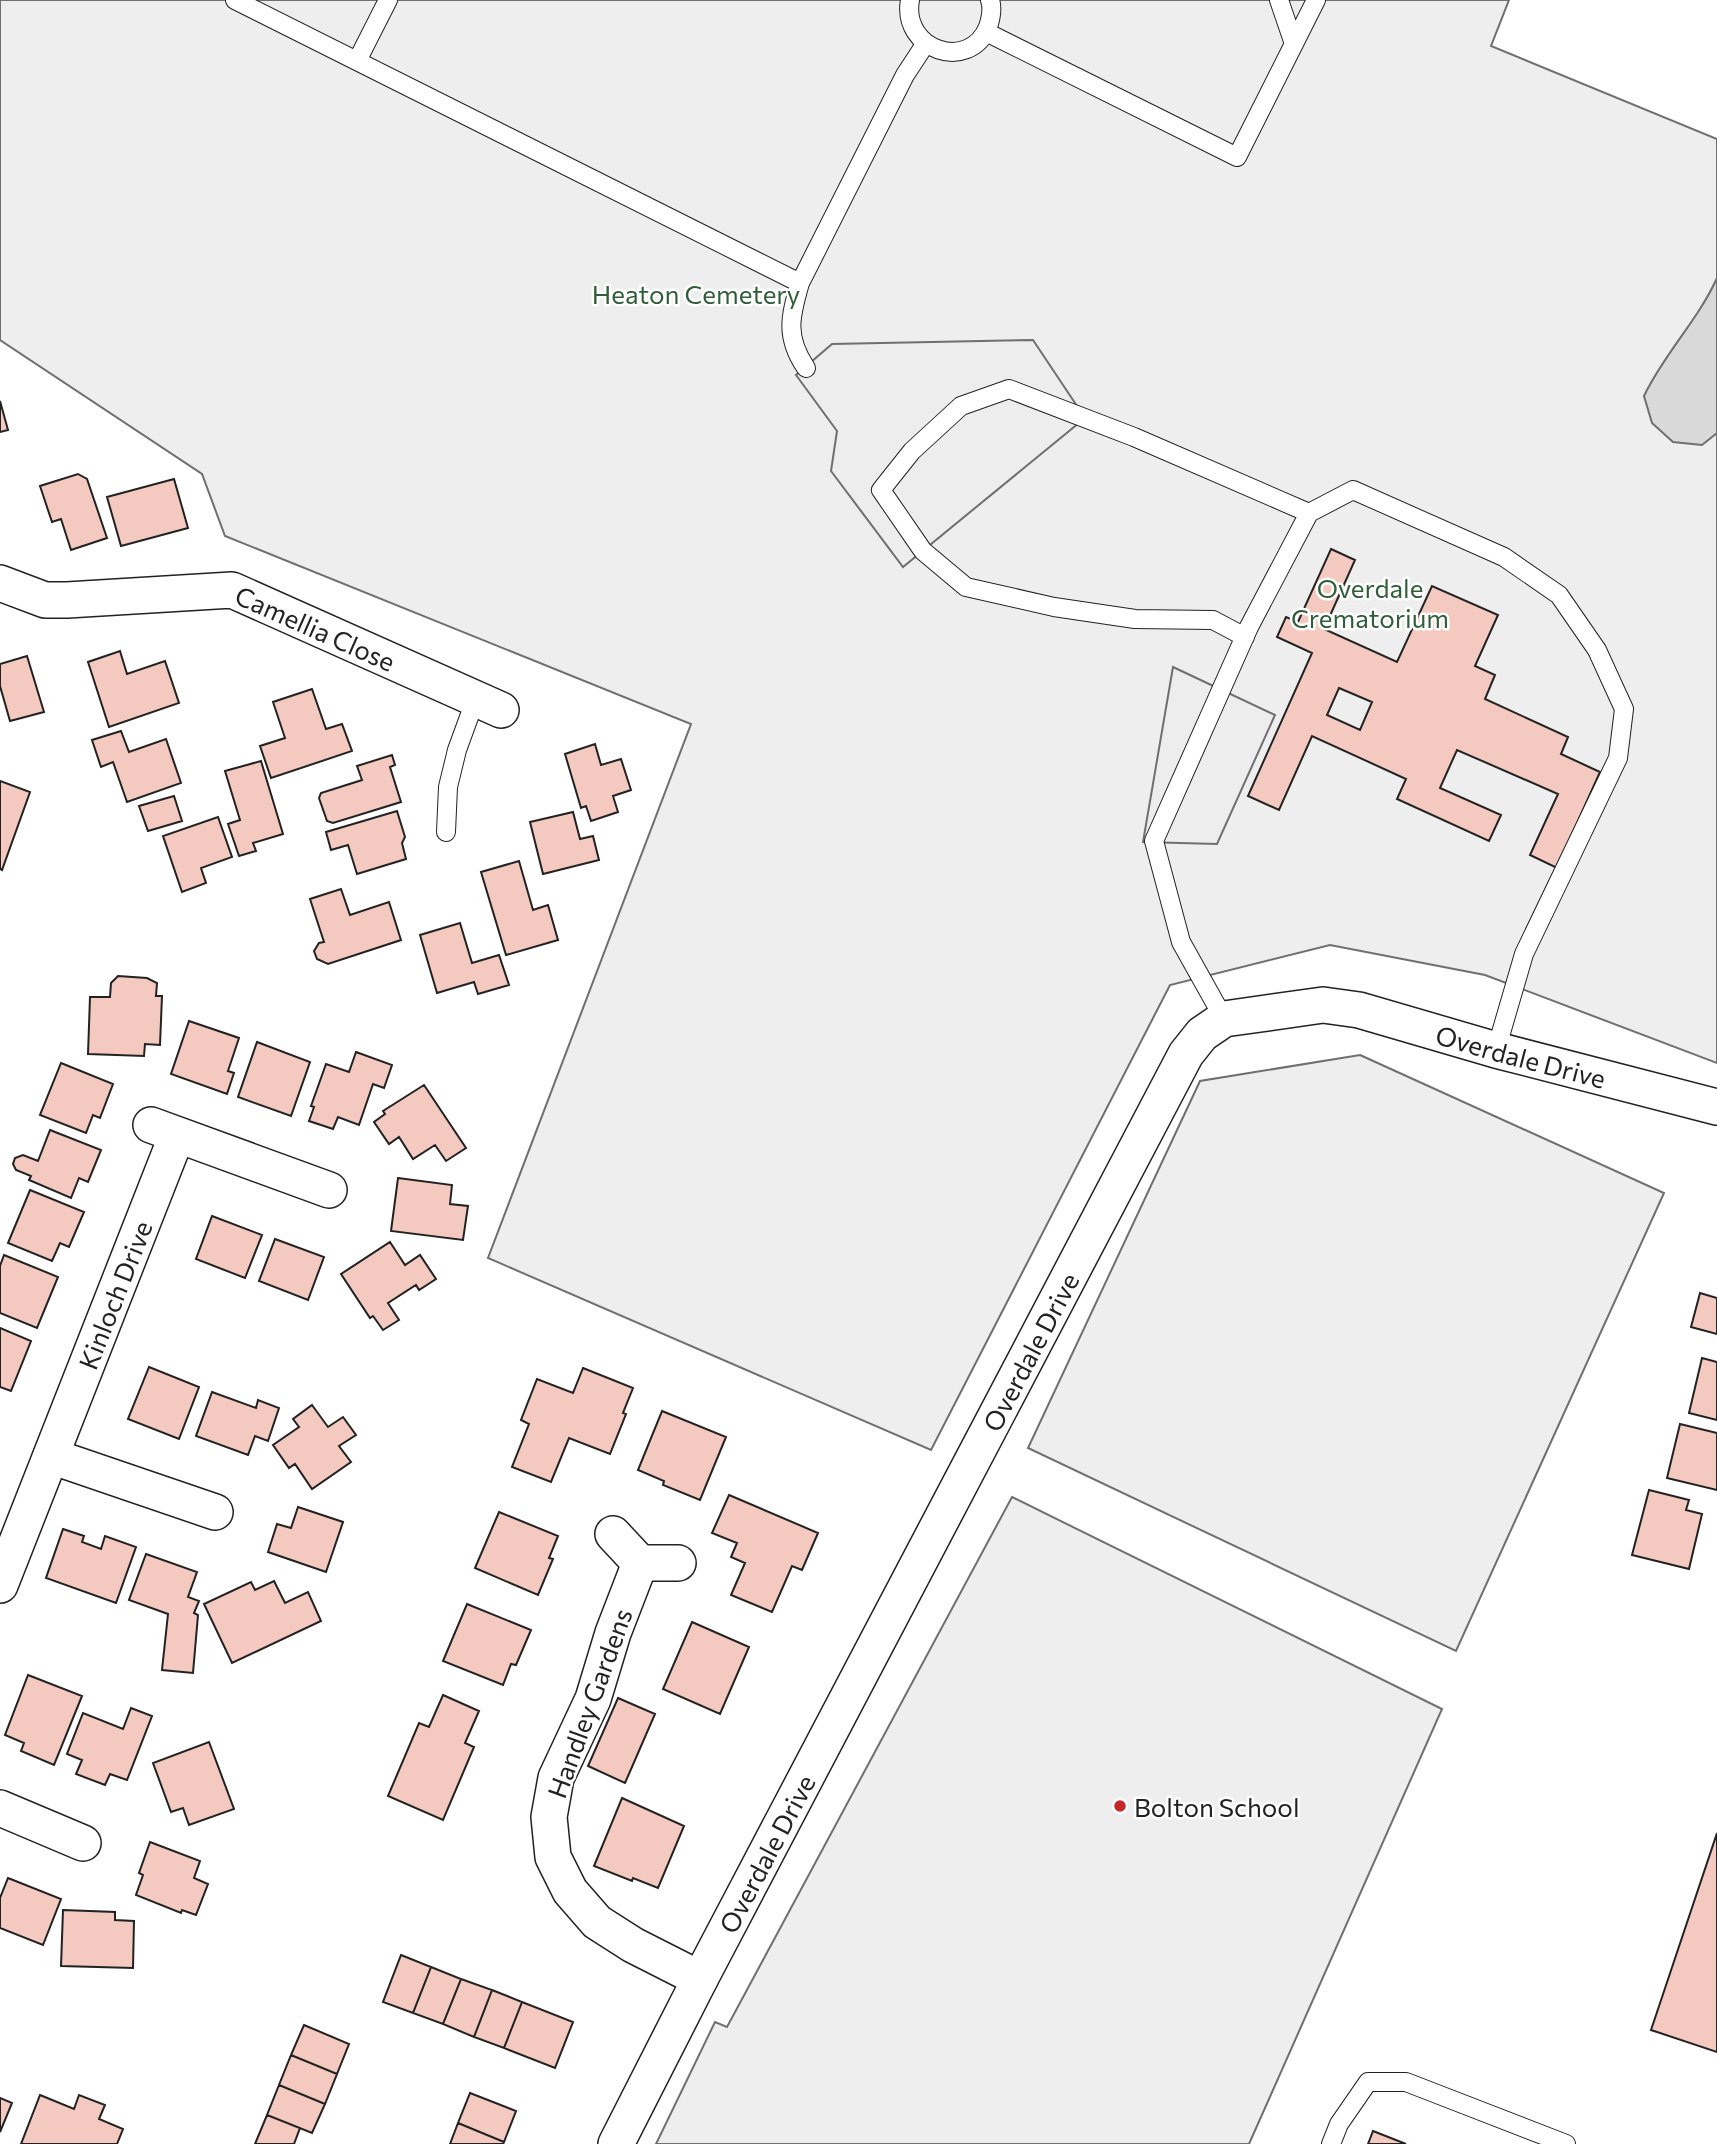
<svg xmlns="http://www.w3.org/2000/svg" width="1717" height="2144" font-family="Commissioner,sans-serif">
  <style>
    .green { fill: #eee; stroke: #6f6f6f; stroke-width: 2 }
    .parking { fill: #ededed; stroke: #6f6f6f; stroke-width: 2 }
    .water { fill: #d9d9d9; stroke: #6f6f6f; stroke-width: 2 }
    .building { fill: #f3c9c0; stroke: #222; stroke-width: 2; fill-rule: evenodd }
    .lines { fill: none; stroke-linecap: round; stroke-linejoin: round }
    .service-casing { stroke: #222; stroke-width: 20 }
    .minor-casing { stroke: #222; stroke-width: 38 }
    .service { stroke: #fff; stroke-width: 18 }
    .minor { stroke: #fff; stroke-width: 35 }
    .poi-dot { fill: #c62828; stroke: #fff; stroke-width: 2.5 }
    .labels { text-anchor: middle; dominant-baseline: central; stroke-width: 5; stroke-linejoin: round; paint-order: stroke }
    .park-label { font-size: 26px; fill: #2f5e38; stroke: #fff }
    .street-label { font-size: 26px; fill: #222; stroke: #fff }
    .poi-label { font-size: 26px; fill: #222; stroke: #fff; text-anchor: start }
  </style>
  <rect width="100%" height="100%" fill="#fff"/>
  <!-- green -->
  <path class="green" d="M0,0h1509l-18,46 226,93v924l-232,-88 -155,-30 -160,40 -239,465 -443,-192 203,-534 -466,-188 -23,-62 -202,-134z
    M1360,1055l304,138 -208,458 -428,-203 172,-367z
    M1012,1497l430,212 -193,435h-593l59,-122 12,5z"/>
  <!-- parking -->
  <path class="parking" d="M1033,340l52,78 -182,149 -72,-96 6,-40 -41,-56 36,-31z
    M1173,667l102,48 -58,129 -74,-2z"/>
  <!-- water -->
  <path class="water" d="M1717,278v155l-15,12 -29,-3 -21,-19 -8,-27c20,-42 54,-76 73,-118z"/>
  <!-- building -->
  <path class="building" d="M0,401l8,29 -8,2z
    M78,474l9,5 20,59 -36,12 -10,-31 -9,3 -12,-36z
    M174,479l14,49 -67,18 -14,-49z
    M1331,549l24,11 -31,69 73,33 35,-76 66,29 -23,51 20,9 -10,24 83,38 -7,17 39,18 -43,96 -27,-13 28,-61 -101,-44 -17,38 61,27 -12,26 -92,-42 9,-20 -94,-43 -33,74 -31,-14 64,-143 -35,-16 9,-20 12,5zM1339,688l33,14 -12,28 -33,-15z
    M120,651l7,23 38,-13 14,42 -70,24 -21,-65z
    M27,656l17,56 -34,9 -10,-35v-22z
    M312,689l14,40 16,-5 10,27 -81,27 -11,-32 25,-8 -12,-36z
    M121,731l8,21 37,-13 15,44 -54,19 -14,-40 -12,5 -9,-27z
    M595,744l6,21 20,-6 10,31 -18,6 5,16 -27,9 -5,-15 -5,2 -16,-54z
    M392,755l3,10 -5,2 11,35 -68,21 -6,-2 -8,-23 2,-5 41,-13 -5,-14z
    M261,761l22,73 -30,9 3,8 -17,5 -11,-32 12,-4 -15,-49z
    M0,781l30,11 -28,78 -2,-1z
    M174,796l8,25 -34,10 -9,-25z
    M397,811l8,26 -3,6 4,16 -49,15 -9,-29 -17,5 -5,-18z
    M573,812l7,27 13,-3 6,24 -56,14 -13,-52z
    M218,817l14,40 -31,11 5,15 -24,9 -19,-56z
    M519,861l14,49 15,-5 10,35 -52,15 -25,-83z
    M341,889l9,26 39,-13 12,38 -73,24 -11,-5 -3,-8 5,-8 5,-1 -14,-43z
    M460,923l12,40 27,-8 10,30 -31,9 -4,-12 -37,11 -17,-58z
    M118,976l29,2 10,5 -1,13h6l-2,49 -15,-1 -1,12 -56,-2 2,-57h20l1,-14z
    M189,1021l50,17 -11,33 6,2 -7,21 -56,-20z
    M257,1042l53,20 -19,54 -53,-19z
    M356,1052l36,13 -8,23 -11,-4 -14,41 -21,-8 -5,12 -24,-8 5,-14 -3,-1 15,-42 23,8z
    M61,1063l52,21 -13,34 -7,-3 -7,18 -46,-18z
    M424,1085l42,63 -20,13 -11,-16 -22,14 -14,-22 -10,7 -15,-22 11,-8 -2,-3z
    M50,1130l51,20 -13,32 -9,-4 -8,20 -42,-18 2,-4 -15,-6 -3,-6 2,-6 8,-3 15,6z
    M398,1178l54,7 -2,19 18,2 -5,34 -72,-9z
    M30,1190l54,22 -15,35 -9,-4 -8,18 -44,-18z
    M212,1216l50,19 -17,43 -49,-19z
    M275,1239l49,18 -16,43 -49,-19z
    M390,1242l15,23 15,-10 16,24 -17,11 -3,-5 -28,18 11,17 -16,10 -10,-14 -3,2 -29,-44z
    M4,1255l54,22 -21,51 -37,-15v-47z
    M1700,1293l17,5v36l-26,-7z
    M0,1328l31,13 -20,50 -11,-4z
    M1702,1358l15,4v58l-28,-7z
    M149,1367l50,20 -20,52 -51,-20z
    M583,1368l50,20 -10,25 3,1 -16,40 -41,-16 -18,44 -39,-15 17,-43 -8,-4 16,-41 36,14z
    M212,1392l44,16 2,-8 21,8 -11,33 -13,-5 -7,19 -52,-19z
    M312,1405l16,22 15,-10 13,18 -17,11 12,16 -39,27 -17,-25 -6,4 -16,-23 26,-18 -6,-8z
    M662,1411l64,26 -26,63 -37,-15 1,-4 -26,-11z
    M1680,1424l37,9v57l-50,-12z
    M1649,1490l40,10 -3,10 16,4 -13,55 -57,-14z
    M729,1495l89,38 -16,37 -10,-4 -20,46 -41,-17 14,-32 -14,-6 6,-14 -25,-10z
    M298,1507l45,15 -17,50 -58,-20 9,-28 14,4z
    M499,1512l59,24 -9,22 4,1 -15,36 -63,-27z
    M63,1529l21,7 -2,6 19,7 4,-13 31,11 -20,56 -70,-25z
    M146,1554l51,18 -9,25 11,4 -5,12 4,2 -5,58 -31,-3 6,-56 -39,-14z
    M274,1581l11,22 23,-11 13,29 -89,42 -28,-59 47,-22 4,8z
    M467,1604l64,26 -15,35 -5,-1 -8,21 -60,-24z
    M692,1622l57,25 -29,67 -57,-25z
    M28,1675l54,21 -28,69 -33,-14 3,-8 -19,-8z
    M443,1695l36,16 -14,32 9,4 -31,73 -55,-24 31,-73 10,4z
    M618,1698l37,16 -30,69 -37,-17z
    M131,1708l21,8 -25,64 -17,-6 -5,11 -29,-11 6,-14 -15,-6 16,-41 40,16z
    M209,1742l25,67 -45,16 -6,-17 -12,4 -18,-49z
    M622,1798l62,28 -26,62 -25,-10 -1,3 -38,-15z
    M1717,1833v219l-66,-22z
    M150,1842l50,19 -6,17 14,6 -12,31 -14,-5 -1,3 -45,-18 7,-20 -4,-2z
    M8,1878l53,21 -18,46 -43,-17v-30z
    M63,1910l52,2v8l19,1 -1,47 -72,-2z
    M401,1955l30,12 -18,46 -30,-11z
    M431,1967l30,12 -18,45 -30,-11z
    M461,1979l31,11 -18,47 -31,-13z
    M492,1990l30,12 -18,46 -30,-11z
    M522,2002l51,20 -18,46 -51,-20z
    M304,2025l45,19 -12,30 -46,-19z
    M291,2055l46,19 -12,30 -46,-19z
    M279,2085l46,19 -13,29 -45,-18z
    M470,2093l46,18 -12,31 -46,-19z
    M40,2095l34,14 5,-14 26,10 -6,14 24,10 -6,15h-96z
    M0,2098l12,5 -12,29z
    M267,2115l33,13 -6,16h-39z
    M458,2123l46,19 -1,2h-53z
    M1373,2131l33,13h-38z"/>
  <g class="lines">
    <!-- service casing -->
    <g class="service-casing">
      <path id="service" d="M235,0l565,283
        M910,0c-9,50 59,73 78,27 3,-9 5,-18 2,-27
        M1279,0l15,44
        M986,32l251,125 79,-157
        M357,61l31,-61
        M806,368c-21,-31 -16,-51 -6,-85l105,-208 21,-32
        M1245,637l-32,-17 -78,-1 -81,-12 -88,-20 -43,-36 -42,-61 31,-39 49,-45 48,-17 125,48 175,76
        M446,832l2,-45 9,-37 19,-52
        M1224,1019l-43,-77 -27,-101 95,-214 60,-114 44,-23 151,67 55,38 38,55 27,59 -6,49 -94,196 -28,96
        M1331,2144l8,-20 29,-42h38l160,62"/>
    </g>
    <!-- minor casing -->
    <g class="minor-casing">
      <g id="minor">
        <path id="s1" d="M0,583l45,17h22l165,-10 269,120"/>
        <path d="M151,1125l178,65"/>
        <path d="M51,1456l164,56"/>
        <path d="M613,1534l27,29h38"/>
        <path d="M640,1563l-27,70 -20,66 -37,79 -7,39 4,40 17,34 27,31 36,23 67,34"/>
        <path id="s2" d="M0,1585l177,-450"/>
        <path d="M0,1808l83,35"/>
        <path id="s3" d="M616,2144l84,-165 486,-925 16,-20 22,-15 99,-14 36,5 137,40 221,57"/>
      </g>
    </g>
    <!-- service -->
    <use href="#service" class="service"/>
    <!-- minor -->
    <use href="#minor" class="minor"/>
  </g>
  <!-- markers -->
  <circle class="poi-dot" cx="1120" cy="1806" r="7"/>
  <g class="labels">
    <!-- park labels -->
    <g class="park-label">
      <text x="696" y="293">Heaton Cemetery</text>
      <text x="1370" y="587">Overdale<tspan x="1370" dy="30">Crematorium</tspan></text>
    </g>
    <!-- street labels -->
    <g class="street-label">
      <text stroke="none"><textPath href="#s1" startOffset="327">Camellia Close</textPath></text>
      <text stroke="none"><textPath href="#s3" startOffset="1587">Overdale Drive</textPath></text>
      <text stroke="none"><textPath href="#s2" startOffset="312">Kinloch Drive</textPath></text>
      <text stroke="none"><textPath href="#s3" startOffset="894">Overdale Drive</textPath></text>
      <text transform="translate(589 1703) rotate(-70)">Handley Gardens</text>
      <text stroke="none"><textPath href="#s3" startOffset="327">Overdale Drive</textPath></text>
    </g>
    <!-- poi labels -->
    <g class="poi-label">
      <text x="1134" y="1806">Bolton School</text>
    </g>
  </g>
</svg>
